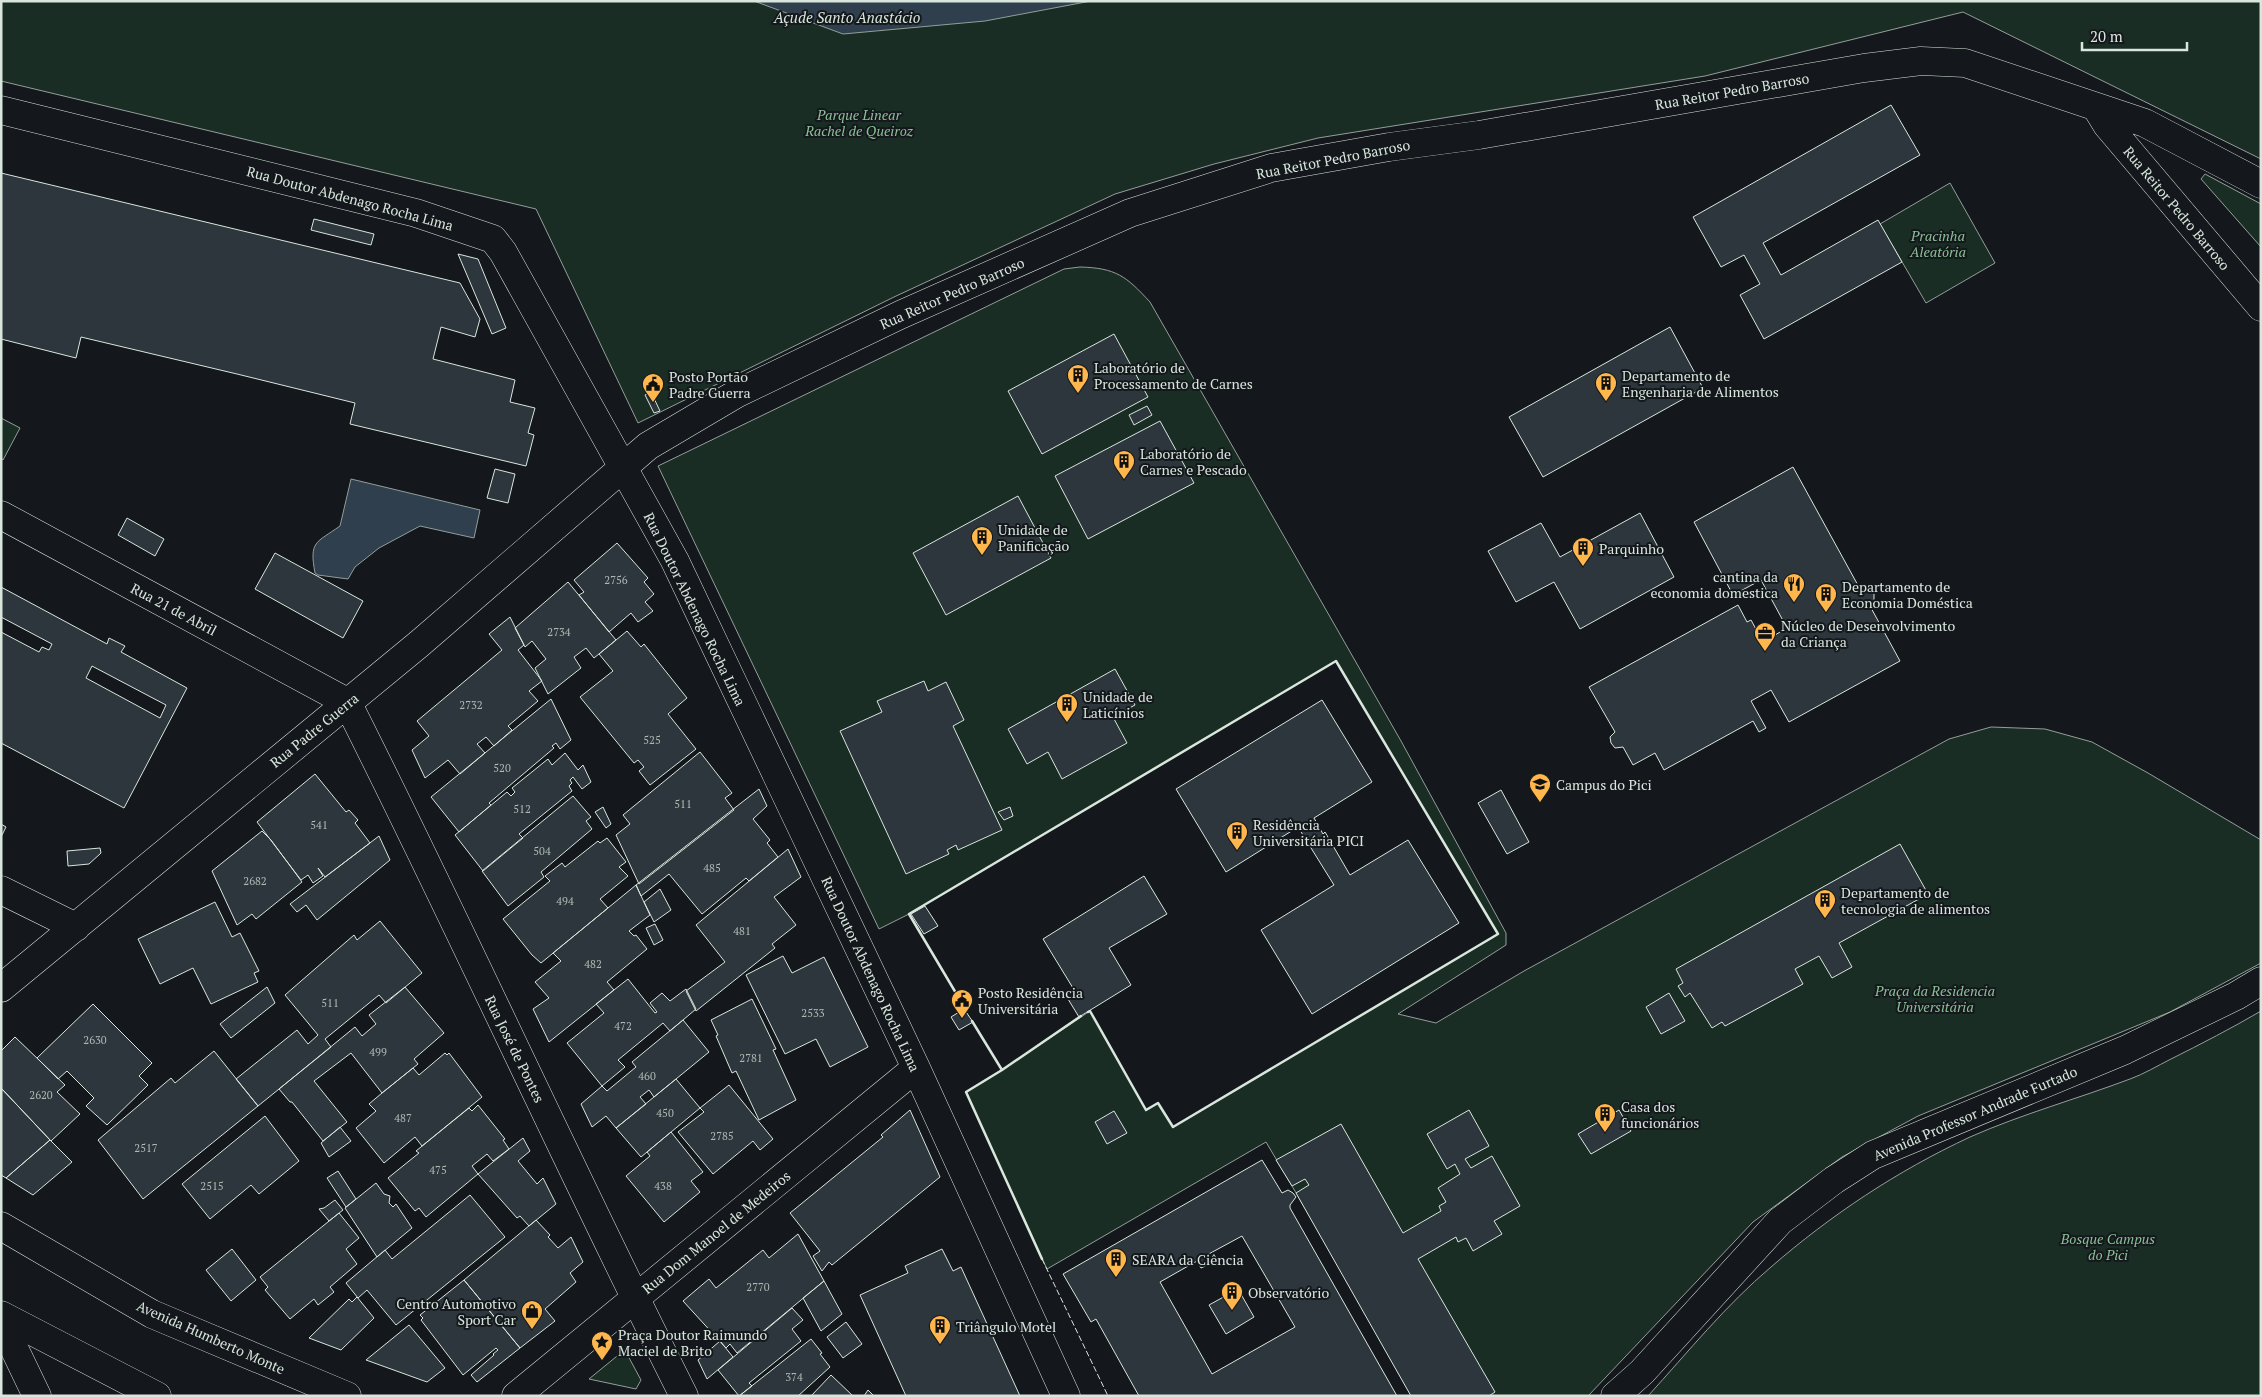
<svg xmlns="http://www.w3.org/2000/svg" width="2262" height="1397" font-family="'PT Serif',serif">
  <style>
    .green { fill: #1a2d24; stroke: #939e99 }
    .water { fill: #2f3f4d; stroke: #939e99 }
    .building { fill: #2c363c; stroke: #d8e6dc; fill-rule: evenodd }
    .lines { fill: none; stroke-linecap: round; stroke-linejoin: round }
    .minor-casing { stroke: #d8e6dc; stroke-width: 29 }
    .major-casing { stroke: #d8e6dc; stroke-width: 29 }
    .minor { stroke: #14181c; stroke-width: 28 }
    .major { stroke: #14181c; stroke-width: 28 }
    .fence { stroke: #d8e6dc; stroke-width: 1; stroke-dasharray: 6 2.5; stroke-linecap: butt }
    .wall { stroke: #d8e6dc; stroke-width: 2.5 }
    .labels { text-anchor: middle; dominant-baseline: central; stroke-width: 4; stroke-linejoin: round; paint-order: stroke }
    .number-label { font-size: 11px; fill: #adbab4 }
    .street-label { font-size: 14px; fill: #d8e6dc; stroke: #14181c }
    .park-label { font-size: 14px; font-style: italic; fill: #8ac095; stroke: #14181c }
    .poi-label { font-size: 14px; fill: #d8e6dc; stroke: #14181c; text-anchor: start }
    .water-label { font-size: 15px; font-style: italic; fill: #d8e6dc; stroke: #14181c }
  </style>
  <rect width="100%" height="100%" fill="#14181c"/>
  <!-- green -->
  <path class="green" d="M1,1h2260v158l-298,-147 -258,64 -387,62 -104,26 -99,30 -221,103 -256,126 -102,-214 -535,-128z
    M2205,174l56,30v43l-60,-68z
    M1950,183l45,80 -69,40 -46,-79z
    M1080,267c36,1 46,9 70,35l251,439 105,192v12l-108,69 38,9 88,-52 425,-232 42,-12 54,2 47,13 56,31 113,67v123l-91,49 -252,104 -76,41 -89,65 -165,174h-172l-150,-254 -219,127 -81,-177 36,-22 88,-59 56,99 12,-7 15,24 325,-193 -162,-273 -427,253 -30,15 -221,-463 406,-197z
    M1,418l19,10 -17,32 -2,-2z
    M2261,1011v385h-613c40,-44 78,-91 123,-129 60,-52 126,-96 199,-130 52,-23 107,-38 160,-58 14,-5 27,-13 41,-20 30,-15 61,-31 90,-48z
    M622,1352l5,2 14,26 -5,9 -47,-10z"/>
  <!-- water -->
  <path class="water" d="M754,1h337l-106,20 -142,13z
    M351,479l129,31 -6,28 -54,-12 -41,22 -24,19 -7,12 -30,-4 -3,-2c-6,-32 1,-30 25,-47z"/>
  <!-- building -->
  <path class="building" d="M1891,105l29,50 -157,88 18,32 97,-55 24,42 -138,77 -24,-44 20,-11 -16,-29 -23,12 -28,-50z
    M1,173l459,110 20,36 -5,18 -34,-10 -8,32 82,21 -5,22 25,6 -7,25 6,2 -8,31 -176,-42 5,-21 -118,-29 -156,-37 -5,21 -75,-19z
    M314,219l60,15 -3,11 -60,-15z
    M458,254l20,5 28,69 -14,6z
    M1670,327l33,61 -160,89 -34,-60z
    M1114,334l34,63 -106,57 -34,-63z
    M651,392l9,19 -6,2 -9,-18z
    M1147,406l5,9 -18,10 -5,-10z
    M1160,421l34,62 -106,56 -33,-63z
    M1793,467l67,122 6,-1 8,5v9l-4,4 30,55 -111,61 -18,-32 -20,11 15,27 -7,4 -6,-11 -89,49 -9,-17 -22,12 -10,-18 -8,1 -4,-5 -1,-6 5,-5 -26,-45 149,-82 9,17 4,-2 12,22 24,-14 -26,-48 -28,15 -39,-73z
    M495,469l20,5 -7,29 -21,-5z
    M1018,496l33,62 -105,57 -33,-62z
    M1640,513l34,64 -94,52 -26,-47 -38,20 -28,-51 53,-28 19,34z
    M127,518l37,21 -9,17 -37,-21z
    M617,543l31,35 -4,4 10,12 -9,8 8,9 -15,11 -7,-9 -22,19 -30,-37 5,-3 -10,-12z
    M275,553l88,48 -20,37 -88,-49z
    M568,582l48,58 -22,18 -8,-10 -12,9 7,11 -33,26 -13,-26 11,-9 -14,-18 -7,6 -10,-19z
    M1,587l106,57 2,-6 16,8 -4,6 66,36 -63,120 -123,-65v-111l38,20 3,-5 7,3 3,-6 -51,-27zM92,666l74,39 -6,13 -74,-40z
    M510,617l14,28 -6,5 24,31 -13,10 9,10 -30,25 4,4 -18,16 -8,-9 -9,7 8,9 -25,21 -12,-14 -23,18 -13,-28 17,-14 -12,-15 85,-71 -13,-16z
    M627,631l14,16 3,-3 43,54 -19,16 28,35 -46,36 -11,-14 5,-4 -6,-7 -4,3 -54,-66 33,-26 -14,-17z
    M1115,669l20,36 -22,12 14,26 -65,36 -14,-27 -21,12 -19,-35z
    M924,681l4,10 18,-9 18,38 -11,6 49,104 -44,20 -2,-5 -9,5 2,4 -43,20 -66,-143 42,-19 -5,-11z
    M551,699l20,41 -11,9 -4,-6 -4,3 2,2 -65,55 2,2 -32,27 -28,-35z
    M1322,700l50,82 -58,36 9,16 2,-2 25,43 58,-35 51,83 -147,91 -51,-84 73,-45 -36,-58 -72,45 -50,-83z
    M700,752l32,41 -7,5 9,12 -95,74 -23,-49 14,-11 -7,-9z
    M565,753l13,17 5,-5 8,17 -9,7 -9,-12 -3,3 2,3 -3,3 3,5 -53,43 4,4 -40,33 -28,-36 52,-43 4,4 4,-4 -3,-4 36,-29 4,6z
    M315,774l31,38 3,-2 9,10 -3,3 15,20 -45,34 -7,-9 5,8 -10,7 -5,-8 -7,5 -44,-58z
    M759,789l8,17 -14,13 17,21 -3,3 11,14 -29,24 -3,-3 -44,36 -33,-40 -28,22 -5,-11z
    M1501,790l28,52 -22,12 -29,-51z
    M573,796l18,21 -5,4 6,8 -51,43 3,5 -36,29 -26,-35z
    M603,807l8,17 -5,4 -11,-16z
    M1010,807l3,9 -9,4 -6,-8z
    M1,824l5,3 -5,10z
    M262,831l9,9 31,42 -46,37 -4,-5 -15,11 -25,-54z
    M379,836l11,24 -73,60 -11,-15 -9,7 -7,-8z
    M607,838l19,24 -7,5 9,9 -28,23 8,9 -67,55 -9,-8 -29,-36 47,-38 -5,-5 17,-13 3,4 33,-26 2,2z
    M1900,844l28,50 -89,49 13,24 -20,11 -13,-22 -24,13 8,15 -78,42 -3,-4 -10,6 -22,-35 -5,4 -7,-11 5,-3 -7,-14z
    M100,848l1,5 -12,11 -21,2 -1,-15z
    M788,849l13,28 -27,20 22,28 -24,19 3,4 -79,63 -10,-20 39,-29 -29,-37z
    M1144,876l23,38 -58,34 22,37 -52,32 -11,-18 8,-6 -33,-54z
    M636,885l14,30 -21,16 5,5 2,-1 11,14 -40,33 7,8 -65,52 -16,-33 16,-11 -14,-16 26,-21 -8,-8z
    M660,889l11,21 -17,12 -10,-20z
    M215,902l17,35 8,-4 19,38 -5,2 4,9 -47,22 -18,-36 -33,16 -22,-45z
    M925,906l13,20 -14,8 -13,-20z
    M380,921l42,52 -36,30 -7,-8 -54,44 6,8 -73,59 -22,-27 61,-49 11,14 10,-9 -33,-40 69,-60 3,5z
    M655,924l8,16 -9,5 -8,-17z
    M783,956l9,17 32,-16 44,90 -38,20 -14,-28 -31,15 -39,-79z
    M628,979l27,34 2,-1 -7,-9 12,-10 8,8 16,-12 10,20 -26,22 -7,-8 -45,37 7,7 -23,19 -35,-43 37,-30 -8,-9z
    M267,987l8,16 -44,35 -11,-14z
    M405,987l39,46 -30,26 4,5 -36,29 -31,-40 -37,28 33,41 -24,19 -31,-39h-2l-11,-13 76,-62 7,9 14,-12 -7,-9z
    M1669,993l16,28 -24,13 -15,-27z
    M752,999l24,50 -3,1 23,50 -37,20 -23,-49 -4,2 -16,-37 2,-1 -7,-15z
    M93,1004l59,59 -13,13 9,9 -41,40 -21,-19 8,-8 -27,-27 -9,8 -21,-21z
    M964,1009l9,13 -14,8 -8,-13z
    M683,1020l26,32 -55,45 -5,-7 -9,7 6,7 -30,24 -10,-12 -14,11 -11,-23 21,-18 5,5 29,-24 -4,-5z
    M15,1037l50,48 -8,7 23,22 -29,27 -50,-53v-37z
    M214,1051l44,55 -115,93 -45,-59 73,-62 4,5z
    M445,1053l2,2 2,-2 33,44 -60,49 -7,-9 -31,26 -28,-35 20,-17 -7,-7 13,-11 31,-25 6,7z
    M676,1079l24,29 -59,49 -25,-29z
    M729,1085l44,54 -13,11 -7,-9 -40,33 -35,-42 26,-20 -4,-4z
    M1,1088l49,52 -44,38 -5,-3z
    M478,1105l27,34 -2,1 6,9 -16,12 -6,-7 -15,12 6,8 -52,43 -7,-9 -4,3 -27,-33 31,-25 -3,-2 53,-43 3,3z
    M910,1110l30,67 -108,88 -3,-3 -7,9 -9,-15 7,-5 -30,-38 93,-76 -2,-2z
    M1469,1110l20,36 -24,13 6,9 21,-12 28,50 -26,15 8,13 -29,17 -7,-13 -8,4 -2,-5 -38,22 77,133 -6,4h-78l-115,-203 13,-8 -4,-6 -13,7 -16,-26 65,-36 62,109 38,-22 -2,-5 7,-4 -8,-14 22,-14 -5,-10 -8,5 -20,-35z
    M1619,1110l12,21 -40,23 -13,-20z
    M1114,1111l13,22 -20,11 -12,-22z
    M265,1116l34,45 -40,33 -8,-9 -41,34 -28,-35z
    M340,1127l11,14 -22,16 -8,-14z
    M671,1132l32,40 -12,9 9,11 -36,30 -38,-46 24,-20 -3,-4z
    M523,1138l7,13 -12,10 19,23 6,-6 13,26 -27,22 -9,-10 -3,2 -39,-44z
    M50,1140l22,22 -39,33 -27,-17z
    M1262,1160l20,33 6,-3 5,3 3,4 -6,8v3l107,188h-258l-43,-77 -5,3 -28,-48zM1242,1236l53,91 -83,47 -52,-92 37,-21 4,7 9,-4 -5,-8z
    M338,1171l18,28 -10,8 -19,-29z
    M376,1183l8,11 6,2 -1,7 4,4 3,-3 16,24 -35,29 -32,-49z
    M470,1195l35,42 -109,88 -29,-35 -9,8 -12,-15 39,-33 7,9z
    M335,1200l8,10 -14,11 -10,-12 5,-1z
    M339,1213l20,25 -13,11 11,15 -27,23 4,5 -16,13 -4,-6 -24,20 -25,-29 3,-3 -8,-10z
    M536,1220l14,15 -2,2 10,11 13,-11 12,25 -13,11 6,9 -31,27 10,12 -35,27 -56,-68z
    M798,1234l26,47 -87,72 -7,-9 -4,4 -43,-47 26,-22 7,9 47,-38 6,8z
    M232,1249l24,31 -25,21 -25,-31z
    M942,1249l11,22 8,-4 59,129h-114l-46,-101 48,-22 -3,-7z
    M464,1280l56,68 -43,34 -6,-7 23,-20 -1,-1 5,-4 -2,-2 -33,27 -42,-55 2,-2 -3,-3z
    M824,1281l18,33 -21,17 -18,-33z
    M1238,1289l16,28 -28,17 -17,-29z
    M357,1297l17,21 -33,32 -32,-12 40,-39 3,3z
    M792,1308l11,12 -11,9 9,12 -52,42 3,3 -13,10 -21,-26z
    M846,1322l16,22 -19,14 -16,-21z
    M409,1325l36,43 -18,14 -61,-22z
    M811,1339l11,14 -2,1 10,13 -32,29h-59z
    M720,1341l13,16 -26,22 -9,-19z
    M831,1375l22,21h-42z
    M868,1390l6,6h-10z"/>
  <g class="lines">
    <!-- minor casing -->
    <g class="minor-casing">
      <path id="minor" d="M2096,107l11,18 154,182
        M1,110l415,103 77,26 10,13 172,309 241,507 150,328
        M1,515l346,187
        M347,702c116,230 221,464 337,694
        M1,890l75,37
        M1,988l418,-344 229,-198 88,-52 164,-79 230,-102 141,-45 118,-21 90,-12 385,-67 57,-7 44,2 180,60 116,61
        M1,1321l36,75
        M516,1396l400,-328
        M1615,1396l27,-24 138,-151 54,-41 39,-25 252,-105 111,-54 25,-15"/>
    </g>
    <!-- major casing -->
    <g class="major-casing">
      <path id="major" d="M1,1226l151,88 195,82
        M1,1315l156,81"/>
    </g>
    <!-- minor -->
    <use href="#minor" class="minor"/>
    <!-- major -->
    <use href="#major" class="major"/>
    <!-- fence -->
    <path class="fence" d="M1042,1259l66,137"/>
    <!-- wall -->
    <path class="wall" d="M966,1010l-57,-96 427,-253 162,273 -325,193 -15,-24 -12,7 -56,-99 -2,1
      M972,1021l30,49
      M1042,1259l-76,-167 36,-22 79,-54"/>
  </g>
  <!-- icons -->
  <defs>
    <g id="building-pin" transform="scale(1.125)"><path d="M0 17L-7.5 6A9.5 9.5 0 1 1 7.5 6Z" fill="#ffb74d" stroke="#14181c"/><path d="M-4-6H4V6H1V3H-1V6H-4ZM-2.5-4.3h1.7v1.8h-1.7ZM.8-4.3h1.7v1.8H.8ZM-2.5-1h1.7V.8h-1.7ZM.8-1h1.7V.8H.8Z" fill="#111"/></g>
    <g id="civic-pin" transform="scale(1.125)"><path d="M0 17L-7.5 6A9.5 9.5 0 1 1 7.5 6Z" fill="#ffb74d" stroke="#14181c"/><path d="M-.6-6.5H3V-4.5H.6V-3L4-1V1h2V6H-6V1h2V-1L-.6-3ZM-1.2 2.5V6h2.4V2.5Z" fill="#111"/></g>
    <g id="restaurant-pin" transform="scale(1.125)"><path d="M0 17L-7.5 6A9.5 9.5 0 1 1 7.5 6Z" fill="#ffb74d" stroke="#14181c"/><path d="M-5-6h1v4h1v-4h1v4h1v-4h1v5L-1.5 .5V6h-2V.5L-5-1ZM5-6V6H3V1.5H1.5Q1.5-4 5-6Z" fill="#111"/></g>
    <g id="office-pin" transform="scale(1.125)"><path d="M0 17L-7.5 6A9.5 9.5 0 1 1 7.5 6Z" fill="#ffb74d" stroke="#14181c"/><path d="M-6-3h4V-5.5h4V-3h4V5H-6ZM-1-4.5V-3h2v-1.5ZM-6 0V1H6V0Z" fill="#111"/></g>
    <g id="university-pin" transform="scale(1.125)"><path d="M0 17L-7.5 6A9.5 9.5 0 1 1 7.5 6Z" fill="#ffb74d" stroke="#14181c"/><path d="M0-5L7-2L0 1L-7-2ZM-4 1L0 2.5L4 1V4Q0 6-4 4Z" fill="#111"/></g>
    <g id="shop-pin" transform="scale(1.125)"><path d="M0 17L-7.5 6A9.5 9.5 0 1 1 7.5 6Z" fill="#ffb74d" stroke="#14181c"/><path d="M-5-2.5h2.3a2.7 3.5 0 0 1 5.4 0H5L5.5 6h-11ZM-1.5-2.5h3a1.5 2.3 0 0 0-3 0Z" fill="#111"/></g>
    <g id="sight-pin" transform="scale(1.125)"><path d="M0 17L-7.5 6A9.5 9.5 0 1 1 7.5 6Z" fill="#ffb74d" stroke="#14181c"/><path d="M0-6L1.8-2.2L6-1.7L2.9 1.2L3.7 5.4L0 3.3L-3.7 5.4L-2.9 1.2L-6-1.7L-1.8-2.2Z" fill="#111"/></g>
  </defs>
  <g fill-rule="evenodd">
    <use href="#building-pin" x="1078" y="375"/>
    <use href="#building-pin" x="1606" y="383"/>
    <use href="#civic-pin" x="653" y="384"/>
    <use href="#building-pin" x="1124" y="461"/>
    <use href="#building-pin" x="982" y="537"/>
    <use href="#building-pin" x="1583" y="548"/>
    <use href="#restaurant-pin" x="1794" y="584"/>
    <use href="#building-pin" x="1826" y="594"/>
    <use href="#office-pin" x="1765" y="633"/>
    <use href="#building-pin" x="1067" y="704"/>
    <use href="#university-pin" x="1540" y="784"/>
    <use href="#building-pin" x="1237" y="832"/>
    <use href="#building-pin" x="1825" y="900"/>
    <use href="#civic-pin" x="962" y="1000"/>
    <use href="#building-pin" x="1605" y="1114"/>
    <use href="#building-pin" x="1116" y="1259"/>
    <use href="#building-pin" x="1232" y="1292"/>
    <use href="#shop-pin" x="532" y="1311"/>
    <use href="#building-pin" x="940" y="1326"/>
    <use href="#sight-pin" x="602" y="1342"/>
  </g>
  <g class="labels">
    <!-- number labels -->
    <g class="number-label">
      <text x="616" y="580">2756</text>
      <text x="559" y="632">2734</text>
      <text x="471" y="705">2732</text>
      <text x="652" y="740">525</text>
      <text x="502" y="768">520</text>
      <text x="683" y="804">511</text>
      <text x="522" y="809">512</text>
      <text x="319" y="825">541</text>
      <text x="542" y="851">504</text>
      <text x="712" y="868">485</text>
      <text x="255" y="881">2682</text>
      <text x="565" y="901">494</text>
      <text x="742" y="931">481</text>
      <text x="593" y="964">482</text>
      <text x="330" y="1003">511</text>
      <text x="813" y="1013">2533</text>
      <text x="623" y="1026">472</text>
      <text x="95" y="1040">2630</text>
      <text x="378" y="1052">499</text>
      <text x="751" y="1058">2781</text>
      <text x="647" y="1076">460</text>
      <text x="41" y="1095">2620</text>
      <text x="665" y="1113">450</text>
      <text x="403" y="1118">487</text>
      <text x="722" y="1136">2785</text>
      <text x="146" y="1148">2517</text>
      <text x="438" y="1170">475</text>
      <text x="212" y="1186">2515</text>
      <text x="663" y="1186">438</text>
      <text x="758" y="1287">2770</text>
      <text x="794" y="1377">374</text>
    </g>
    <!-- street labels -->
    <g class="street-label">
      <text transform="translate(1732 91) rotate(-10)">Rua Reitor Pedro Barroso</text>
      <text transform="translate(1333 159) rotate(-11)">Rua Reitor Pedro Barroso</text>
      <text transform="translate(350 198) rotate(15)">Rua Doutor Abdenago Rocha Lima</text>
      <text transform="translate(2177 208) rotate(50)">Rua Reitor Pedro Barroso</text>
      <text transform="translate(952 293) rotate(-24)">Rua Reitor Pedro Barroso</text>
      <text transform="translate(174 609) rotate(28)">Rua 21 de Abril</text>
      <text transform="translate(695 609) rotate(64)">Rua Doutor Abdenago Rocha Lima</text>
      <text transform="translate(314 730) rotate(-39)">Rua Padre Guerra</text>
      <text transform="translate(871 974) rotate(65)">Rua Doutor Abdenago Rocha Lima</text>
      <text transform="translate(515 1049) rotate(64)">Rua José de Pontes</text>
      <text transform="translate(1975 1113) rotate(-23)">Avenida Professor Andrade Furtado</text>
      <text transform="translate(716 1232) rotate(-39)">Rua Dom Manoel de Medeiros</text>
      <text transform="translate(211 1337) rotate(24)">Avenida Humberto Monte</text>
    </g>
    <!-- park labels -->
    <g class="park-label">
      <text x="859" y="114">Parque Linear<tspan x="859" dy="16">Rachel de Queiroz</tspan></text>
      <text x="1938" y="235">Pracinha<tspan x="1938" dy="16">Aleatória</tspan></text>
      <text x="1935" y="990">Praça da Residencia<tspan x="1935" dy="16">Universitária</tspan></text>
      <text x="2108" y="1238">Bosque Campus<tspan x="2108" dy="16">do Pici</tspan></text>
    </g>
    <!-- poi labels -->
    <g class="poi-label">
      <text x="1094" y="367">Laboratório de<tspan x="1094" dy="16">Processamento de Carnes</tspan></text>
      <text x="1622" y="375">Departamento de<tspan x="1622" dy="16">Engenharia de Alimentos</tspan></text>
      <text x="669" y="376">Posto Portão<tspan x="669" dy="16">Padre Guerra</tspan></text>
      <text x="1140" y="453">Laboratório de<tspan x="1140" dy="16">Carnes e Pescado</tspan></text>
      <text x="998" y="529">Unidade de<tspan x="998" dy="16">Panificação</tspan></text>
      <text x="1599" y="548">Parquinho</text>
      <text x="1778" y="576" text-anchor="end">cantina da<tspan x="1778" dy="16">economia domestica</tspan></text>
      <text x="1842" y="586">Departamento de<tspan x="1842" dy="16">Economia Doméstica</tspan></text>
      <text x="1781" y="625">Núcleo de Desenvolvimento<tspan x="1781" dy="16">da Criança</tspan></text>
      <text x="1083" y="696">Unidade de<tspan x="1083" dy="16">Laticínios</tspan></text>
      <text x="1556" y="784">Campus do Pici</text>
      <text x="1253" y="824">Residência<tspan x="1253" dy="16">Universitária PICI</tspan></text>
      <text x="1841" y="892">Departamento de<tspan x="1841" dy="16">tecnologia de alimentos</tspan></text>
      <text x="978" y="992">Posto Residência<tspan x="978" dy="16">Universitária</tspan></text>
      <text x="1621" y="1106">Casa dos<tspan x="1621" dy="16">funcionários</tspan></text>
      <text x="1132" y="1259">SEARA da Ciência</text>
      <text x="1248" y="1292">Observatório</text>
      <text x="516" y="1303" text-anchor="end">Centro Automotivo<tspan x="516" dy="16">Sport Car</tspan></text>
      <text x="956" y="1326">Triângulo Motel</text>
      <text x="618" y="1334">Praça Doutor Raimundo<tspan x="618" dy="16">Maciel de Brito</tspan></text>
    </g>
    <!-- water labels -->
    <g class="water-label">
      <text x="847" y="17">Açude Santo Anastácio</text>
    </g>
  </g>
  <!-- border -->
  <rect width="2262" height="1397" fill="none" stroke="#d8e6dc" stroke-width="5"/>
  <!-- scale -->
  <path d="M2082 42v8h105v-8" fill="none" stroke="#d8e6dc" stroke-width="2.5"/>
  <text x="2090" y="42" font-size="15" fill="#d8e6dc" stroke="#14181c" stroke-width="4" paint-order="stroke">20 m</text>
</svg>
